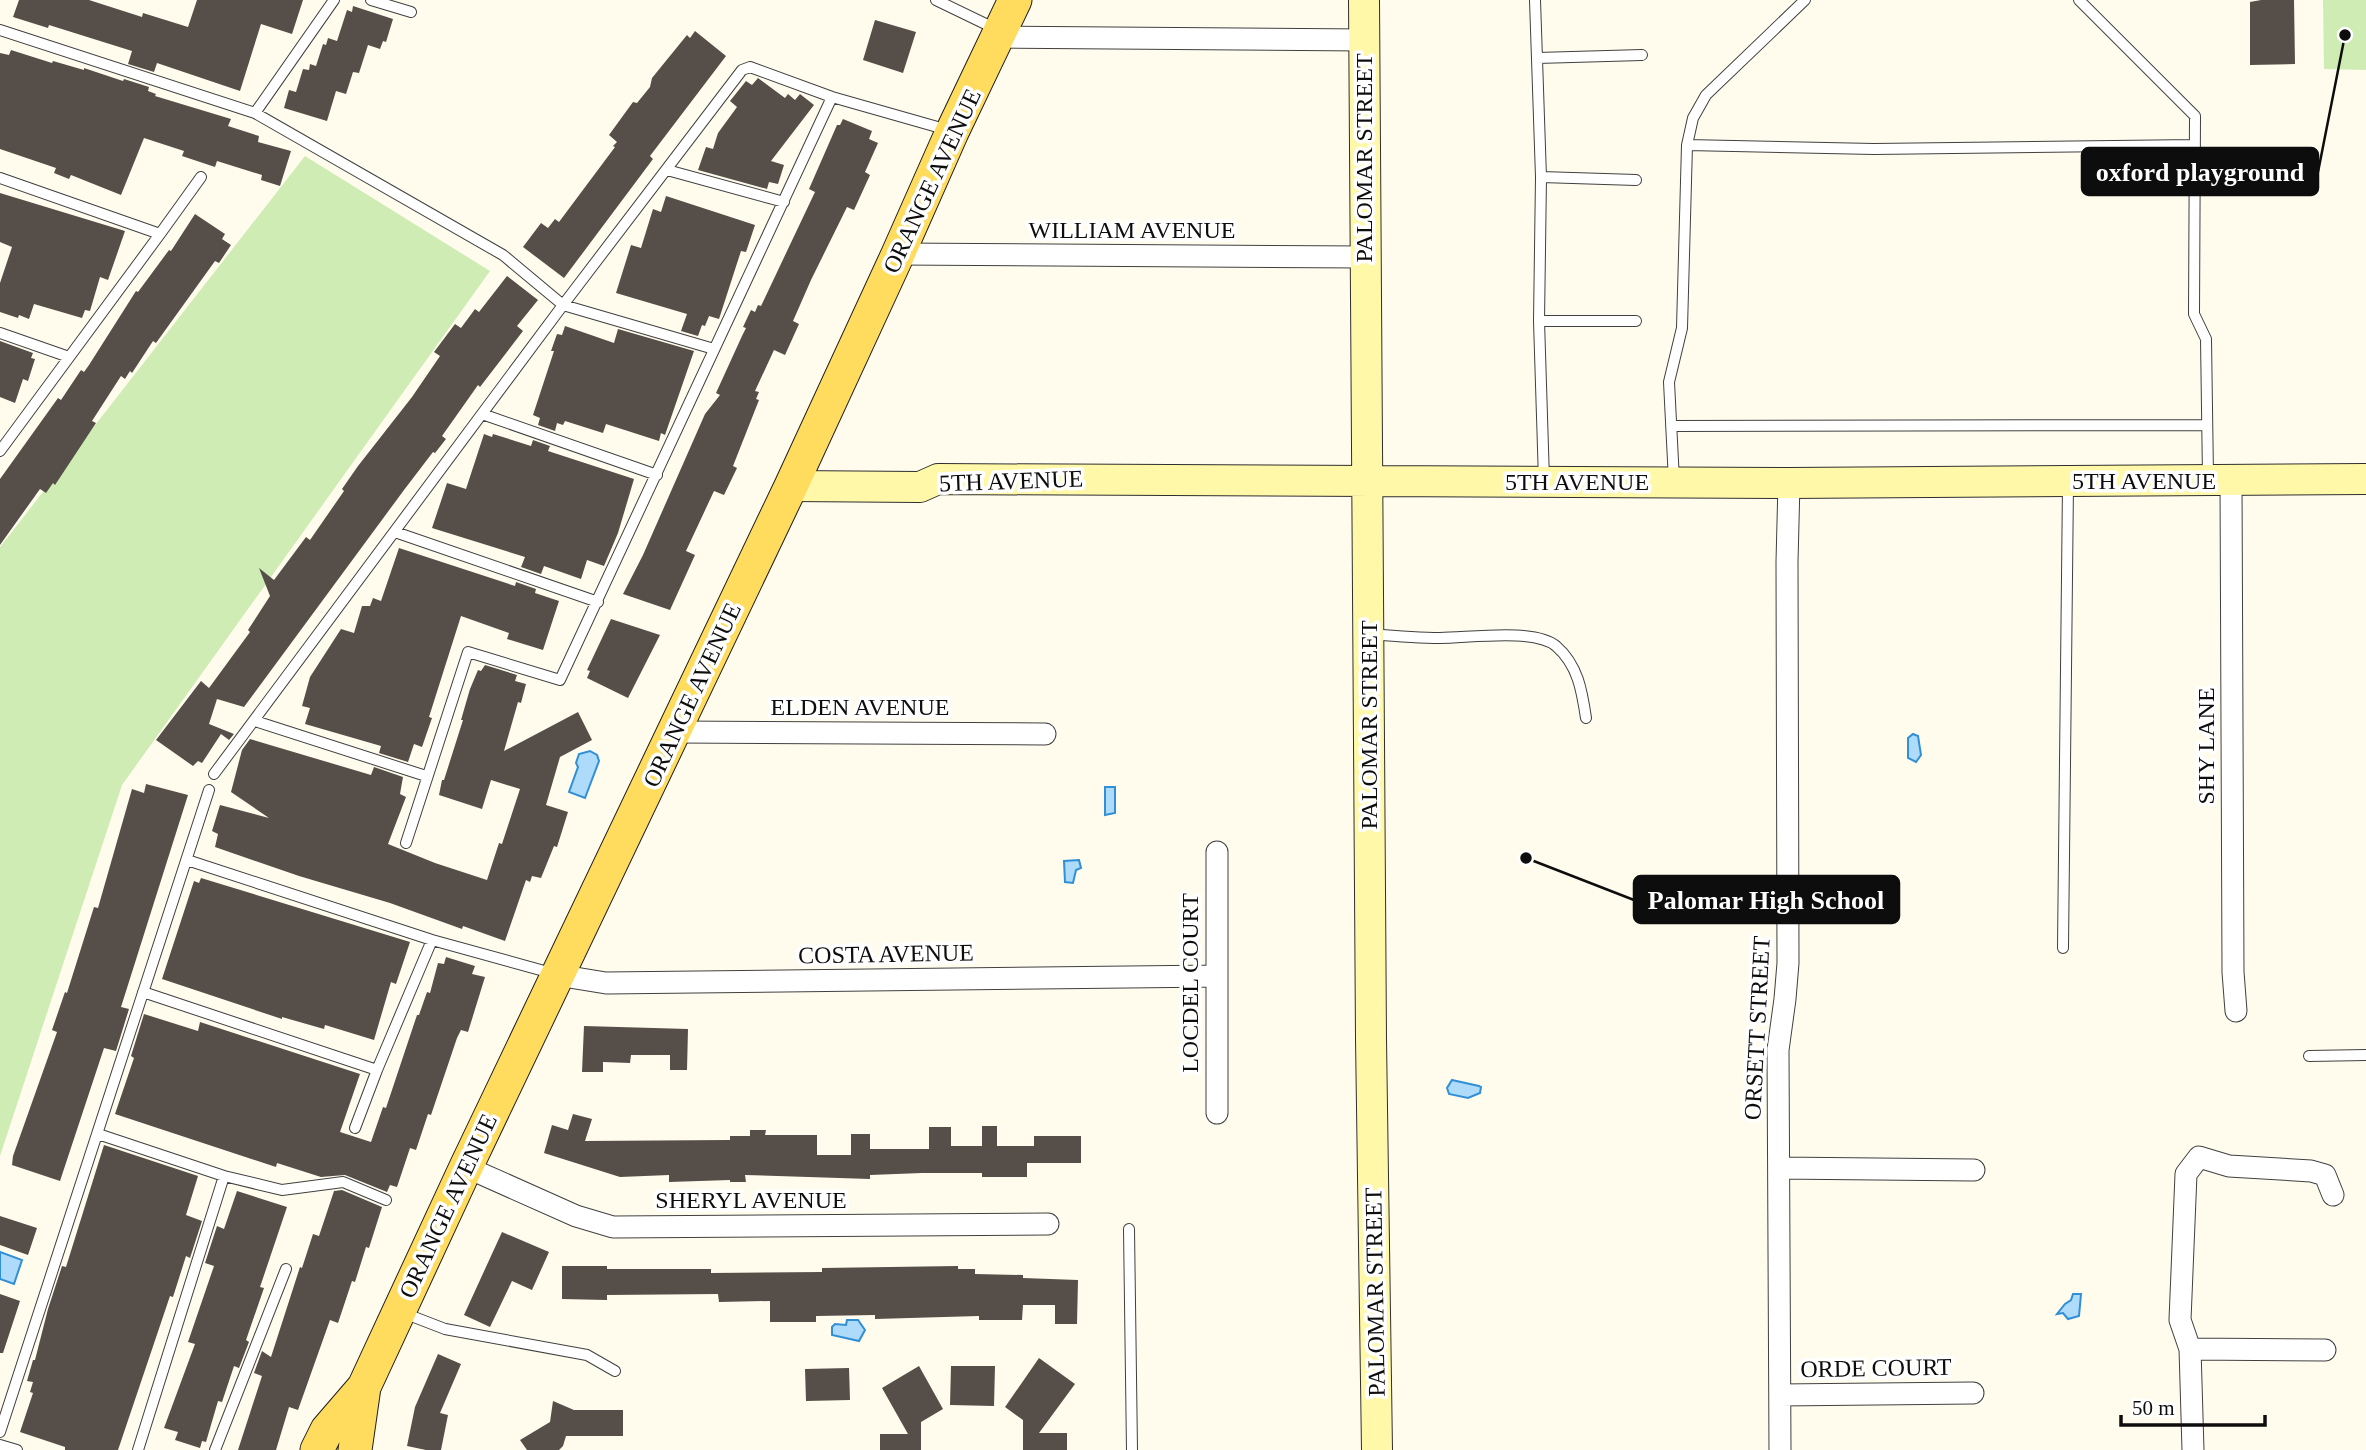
<svg xmlns="http://www.w3.org/2000/svg" width="2366" height="1450" font-family="Georgia,serif">
  <style>
    .green { fill: #cfecb4 }
    .water { fill: #aedbfa; stroke: #308fd6; stroke-width: 2 }
    .building { fill: #564e49 }
    .lines { fill: none; stroke-linecap: round; stroke-linejoin: round }
    .lane-casing { stroke: #404040; stroke-width: 12 }
    .street-casing { stroke: #404040; stroke-width: 23 }
    .secondary-casing { stroke: #2f2f2f; stroke-width: 32 }
    .primary-casing { stroke: #1e1e1e; stroke-width: 35 }
    .lane { stroke: #fff; stroke-width: 10 }
    .street { stroke: #fff; stroke-width: 21 }
    .secondary { stroke: #fff8a8; stroke-width: 30 }
    .primary { stroke: #ffdc5d; stroke-width: 33 }
    .labels { text-anchor: middle; dominant-baseline: central; stroke-width: 7; stroke-linejoin: round; paint-order: stroke }
    .street-label { font-size: 24px; fill: #0d0d0d; stroke: #fff }
    .leader { fill: none; stroke: #0d0d0d; stroke-width: 2.5 }
    .callout-dot { fill: #0d0d0d; stroke: #fff; stroke-width: 2.5 }
    .callout { fill: #0d0d0d; stroke: #0d0d0d; stroke-width: 2.5 }
    .callout-label { font-size: 26px; text-anchor: middle; font-weight: bold; fill: #fff }
  </style>
  <rect width="100%" height="100%" fill="#fffced"/>
  <!-- green -->
  <path class="green" d="M2323,0h43v70l-42,-1z
    M305,156l185,115 -368,514 -122,371v-609z"/>
  <!-- water -->
  <path class="water" d="M1913,734l5,2 3,19 -5,7 -8,-4v-20z
    M590,751l7,4 2,6 -14,37 -16,-6 9,-25 -2,-4 3,-9z
    M1105,787h10v26l-10,2z
    M1079,860l2,8 -5,2 -3,13 -8,-1 -1,-21z
    M1452,1080l27,6 2,1 -1,6 -12,5 -19,-4 -2,-6z
    M0,1252l22,8 -8,24 -14,-5z
    M2073,1294h8l-2,22 -11,3 -5,-6 -6,1 8,-10 6,-4z
    M847,1320h11l7,10 -6,11 -27,-6v-8l3,-3 11,1z"/>
  <!-- building -->
  <path class="building" d="M19,0h70l53,17 1,-4 45,14 9,-27h106l-11,34 -31,-10 -21,67 -83,-28 -3,9 -26,-8 4,-13 -83,-26 -1,3 -35,-11z
    M2261,0h33l1,64 -45,1v-63z
    M353,6l40,13 -7,23 -3,-1 -3,8 -12,-4 -9,28 -6,-1 -7,22 -10,-3 -9,30 -43,-13 5,-18 7,2 7,-23 6,1 1,-6 6,2 7,-22 3,1 2,-7 9,3 10,-31 5,2z
    M875,20l41,12 -13,41 -40,-13z
    M695,31l31,25 -76,100 3,3 -89,119 -41,-31 18,-24 7,5 7,-9 4,3 56,-75 -2,-1 4,-4 -8,-7 24,-33 4,1 13,-16 2,-9 35,-43 3,3z
    M11,50l41,13 1,-2 31,9v-2l39,13 1,-2 25,8 -1,4 8,3 -1,2 76,23 -3,7 31,10 -1,6 33,9 -11,35 -19,-6 1,-5 -45,-14 -2,6 -33,-11 2,-5 -40,-13 -23,57 -50,-20 -2,4 -15,-6 2,-5 -56,-19v-96l9,2z
    M758,78l27,20 3,-4 7,6 5,-6 14,11 -43,56 13,4 -6,19 -9,-2 -2,7 -69,-19 8,-23 7,2 5,-16 19,-26 -7,-6 16,-20 6,4z
    M843,119l29,12 -3,8 9,4 -13,29 5,3 -16,35 -7,-3 -36,73 -18,41 6,3 -14,31 -11,-5 -19,41 4,1 -3,7 3,1 -26,66 4,2 -13,27 -10,-4 -28,60 9,4 -25,55 -47,-16 20,-39 62,-141 15,-19 -4,-2 26,-57 4,-8 -3,-1 8,-17 4,2 3,-7 3,1 54,-114 -6,-3 28,-64h3z
    M0,193l125,38 -17,49 -8,-3 -10,34 -5,-1 -3,8 -48,-14 -5,15 -10,-4 -1,3 -18,-6v-29l12,-36 -12,-5z
    M666,196l89,29 -9,27 -5,-1 -22,68 -10,-3 -4,10 -3,-1 -4,11 -17,-5 6,-17 -71,-21 15,-48 10,3 12,-39 8,3z
    M195,214l30,20 -3,5 9,6 -12,18 -4,-2 -59,82 -3,-2 -21,32 -2,-2 -5,8 -4,-3 -29,45 4,2 -41,62 -2,-2 -7,10 -6,-4 -40,56v-66l58,-81 3,2 20,-30 3,2 5,-7 47,-74 2,1 31,-42 2,1z
    M507,276l31,24 -21,26 6,5 -43,56 -2,-2 -36,51 4,3 -11,14 -2,-1 -29,38 -160,217 -27,-8 -8,25 25,10 -5,6 -8,-6 -19,29 -4,-2 -5,5 -37,-26 45,-59 8,7 41,-56 -2,-2 22,-34 -11,-28 15,12 32,-43 4,3 34,-49 -2,-2 16,-23 54,-69 28,-41 -6,-4 21,-28 6,4 14,-19 4,3z
    M565,326l49,17 4,-14 76,22 -29,84 -4,-2 -2,8 -53,-17 -3,9 -38,-12 -2,4 -6,-2 -2,8 -17,-6 2,-7 -7,-3 21,-64h-3l6,-17 5,1z
    M0,341l33,12 -2,5 4,1 -7,22 -5,-2 -8,24 -15,-6z
    M484,434l8,3 1,-3 38,12 2,-6 17,6 -2,5 86,28 -16,54 -14,33 -17,-6 -6,19 -37,-13 -3,8 -20,-7 4,-10 -93,-29 15,-45 19,6z
    M399,548l116,38 1,-4 20,7 -1,4 24,8 -16,49 -36,-11 2,-6 -48,-17 -32,101 3,1 -10,29 -8,-3 -6,18 -29,-9 2,-7 -76,-22 5,-16 -8,-2 8,-29 31,-48 13,4 8,-27h8l3,-8 8,3z
    M611,619l49,16 -32,63 -41,-20 3,-7 -3,-1z
    M485,665l32,10 -2,6 11,3 -5,19 -3,-1 -14,49 74,-39 14,28 -32,17 -14,48 22,7 -11,35 -3,-1 -13,32 -9,-2 -2,6 -4,-2 -21,61 -42,-15 -1,3 -72,-26 -91,-27 -84,-29 3,-13 -6,-3 8,-26 49,13 -38,-26 11,-42 8,-11 121,36 3,-8 29,10 -3,17 6,3 -18,47 47,19 52,17 12,-37 3,1 18,-55 -29,-9 -9,29 -43,-14 3,-15h2l19,-60h-2l9,-31 8,-19 3,1z
    M146,784l42,11 -67,212 8,2 -13,42 -12,-3 -44,133 -48,-16 1,-9 44,-124 -5,-2 13,-38 2,1 27,-86 4,1 34,-119 12,4z
    M201,878l209,64 -14,42 -5,-2 -17,58 -49,-15 -1,4 -42,-12v2l-120,-40 32,-98 5,2z
    M446,957l29,9 -3,8 13,3 -17,55 -7,-2 -4,8 -26,77 -3,-1 -12,36 -6,-2 -13,39 -7,-2 -3,7 -42,-17 -24,2 -44,-14 -1,4 -161,-53 19,-56 -3,-2 13,-42 54,17 2,-9 160,52 -20,58 31,10 12,-35 3,1 31,-93h2l8,-23 3,1 8,-30 6,1z
    M584,1026l104,3 -1,41h-17v-15h-39l-1,8 -27,-1v10h-21z
    M573,1114l19,5 -7,22 145,-1v-4h20v-6h16l-1,5h52v20h34v-21h19v15h59v-22h22v19h31v-20h15v20h37v-10h47v27h-54v14h-45v-4h-60l-52,2v4l-125,-4 1,7h-16v-2l-61,2v-7l-49,2 -76,-24 8,-28 16,5z
    M104,1145l94,31 -12,39 16,6 -12,37 -4,-2 -13,41 -3,-1 -52,154h-53v-3l-45,-15 13,-39 -3,-1 3,-10 -6,-1 6,-21h2l13,-51 14,-43 4,1z
    M342,1190l40,17 -13,41 -3,-1 -11,35 -3,-1 -14,42 -8,-3 -32,90 -9,-3 -13,43h-38l24,-74 -8,-3 8,-22 9,6 29,-90 2,1 11,-34 6,2 15,-45z
    M237,1191l50,16 -27,80 4,1 -18,52 3,2 -10,26 -5,-2 -12,36 -4,-1 -12,41 -4,-1 -2,7 -25,-8 3,-8 -14,-4 31,-84 -7,-2 26,-76 -9,-3 12,-37 7,3z
    M0,1216l37,12 -9,27 -28,-10z
    M502,1232l47,20 -17,38 -20,-9 -22,46 -26,-12z
    M562,1266h45v3h104v4l111,-1v-4l136,-2v3h17v5l48,1v3l55,2 -1,44h-22v-19h-32l-1,15h-43v-4l-104,3v-4l-59,1v6h-46v-21l-51,1 -1,-8 -111,1v5l-45,-1z
    M0,1294l20,7 -17,52h-3z
    M438,1354l23,10 -21,49 8,2 -7,35h-15l-19,-4 8,-39z
    M1039,1358l36,26 -36,49h28v17h-44v-30l-18,-13z
    M919,1366l24,43 -22,13v28h-41v-16h28l-26,-46z
    M951,1366h44l-1,40 -44,-1z
    M849,1368l1,32 -44,1 -1,-32z
    M553,1401l21,9h49v26h-57l-3,10 -4,4h-32l-7,-10 30,-18z"/>
  <g class="lines">
    <!-- lane casing -->
    <g class="lane-casing">
      <path id="lane" d="M371,0l40,12
        M936,0l62,30
        M1535,0l6,177 -2,144 5,159
        M2079,0l116,116 -1,198 12,25 2,138
        M0,30l255,83 248,142 60,50 151,44
        M1537,58l105,-3
        M255,113l79,-113
        M1687,145l187,4 321,-4
        M667,170l117,32
        M1541,177l95,3
        M0,178l160,56 -160,217
        M160,234l41,-57
        M1539,321h97
        M0,333l69,24
        M482,414l175,61
        M1671,426l536,-1
        M1674,481l-5,-99 13,-54 5,-183 6,-27 13,-23 99,-95
        M395,532l203,70
        M1371,634c23,2 46,4 69,4 29,0 94,-10 116,8 22,19 26,45 30,72
        M255,721l171,55
        M214,774l349,-469 179,-235 8,-3 82,30 116,33
        M406,843l62,-191 92,28 272,-583
        M187,860l245,80 123,34
        M2063,948l5,-464
        M143,992l234,78
        M2309,1056l57,-1
        M355,1128l22,-58 55,-130
        M98,1134l126,42 58,14 61,-8 43,18
        M1129,1229l3,221
        M401,1312l44,17 142,26 28,16
        M0,1432l209,-642
        M0,1445l17,5
        M138,1450l86,-274
        M215,1450l71,-181"/>
    </g>
    <!-- street casing -->
    <g class="street-casing">
      <path id="street" d="M998,37l366,3
        M898,254l467,3
        M2231,481l2,491 3,39
        M675,732l370,2
        M1217,852v261
        M557,975l49,8 611,-7
        M466,1167l110,49 37,11 435,-3
        M1779,1168l195,2
        M2190,1349l135,1
        M1780,1395l193,-2
        M1780,1450l-2,-400 7,-51 3,-36 -1,-401 2,-79
        M2193,1450l-3,-101 -10,-29 6,-146 13,-17 30,9 82,5 14,4 8,20"/>
    </g>
    <!-- secondary casing -->
    <g class="secondary-casing">
      <path id="secondary" d="M1364,0l7,1039 6,411
        M791,486l129,1 18,-8 851,4 577,-4"/>
    </g>
    <!-- primary casing -->
    <g class="primary-casing">
      <path id="primary" d="M317,1450l10,-20 37,-43 102,-220 325,-681 107,-232 54,-122 63,-132
        M355,1450l9,-63"/>
    </g>
    <!-- lane -->
    <use href="#lane" class="lane"/>
    <!-- street -->
    <use href="#street" class="street"/>
    <!-- secondary -->
    <use href="#secondary" class="secondary"/>
    <!-- primary -->
    <use href="#primary" class="primary"/>
  </g>
  <g class="labels">
    <!-- street labels -->
    <g class="street-label">
      <text transform="translate(1364 158) rotate(-90)">PALOMAR STREET</text>
      <text transform="translate(932 181) rotate(-65)">ORANGE AVENUE</text>
      <text x="1132" y="230">WILLIAM AVENUE</text>
      <text transform="translate(1011 481) rotate(-2)">5TH AVENUE</text>
      <text x="2144" y="481">5TH AVENUE</text>
      <text x="1577" y="482">5TH AVENUE</text>
      <text transform="translate(692 695) rotate(-65)">ORANGE AVENUE</text>
      <text x="860" y="707">ELDEN AVENUE</text>
      <text transform="translate(1369 725) rotate(-90)">PALOMAR STREET</text>
      <text transform="translate(2206 746) rotate(-90)">SHY LANE</text>
      <text transform="translate(886 954) rotate(-1)">COSTA AVENUE</text>
      <text transform="translate(1190 983) rotate(-90)">LOCDEL COURT</text>
      <text transform="translate(1757 1028) rotate(-87)">ORSETT STREET</text>
      <text x="751" y="1200">SHERYL AVENUE</text>
      <text transform="translate(448 1206) rotate(-65)">ORANGE AVENUE</text>
      <text transform="translate(1375 1292) rotate(-91)">PALOMAR STREET</text>
      <text transform="translate(1876 1368) rotate(-1)">ORDE COURT</text>
    </g>
  </g>
  <!-- callouts -->
  <path class="leader" d="M2345 35L2318 172M1526 858L1634 900"/>
  <g class="callout-dot">
    <circle cx="2345" cy="35" r="7"/>
    <circle cx="1526" cy="858" r="7"/>
  </g>
  <g class="callout">
    <rect x="2082" y="148" width="236" height="47" rx="7"/>
    <rect x="1634" y="876" width="265" height="47" rx="7"/>
  </g>
  <g class="callout-label">
    <text x="2200" y="181">oxford playground</text>
    <text x="1766" y="909">Palomar High School</text>
  </g>
  <!-- scale -->
  <path d="M2121 1415v10h144v-10" fill="none" stroke="#0d0d0d" stroke-width="3.5"/>
  <text x="2132" y="1415" font-size="21" fill="#0d0d0d" stroke="#ffffff" stroke-width="5" paint-order="stroke">50 m</text>
</svg>
